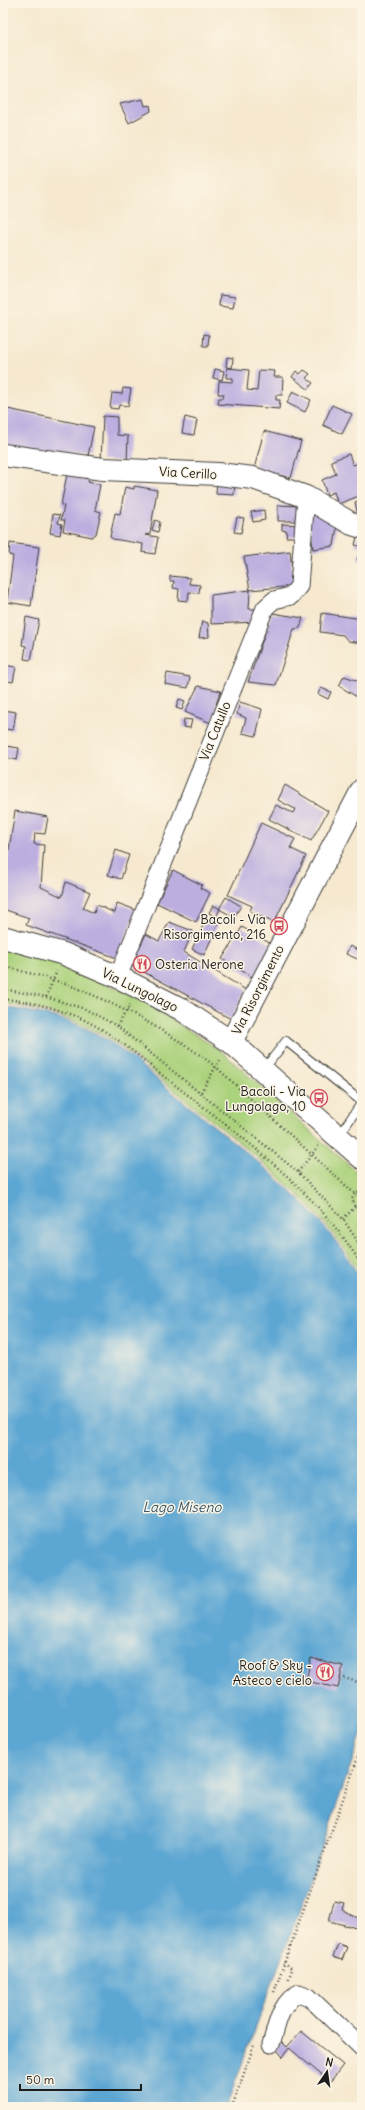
<svg xmlns="http://www.w3.org/2000/svg" width="365" height="2110" font-family="Delius,sans-serif">
  <style>
    .green { fill: #abd27c; stroke: #64774c }
    .water { fill: #5ba6d3; stroke: #3c6178 }
    .building { fill: #bcafe0 }
    .lines { fill: none; stroke-linecap: round; stroke-linejoin: round }
    .lane-casing { stroke: #3d3b37; stroke-width: 10 }
    .street-casing { stroke: #3d3b37; stroke-width: 19 }
    .secondary-casing { stroke: #3d3b37; stroke-width: 24 }
    .path { stroke: #3d3b37; stroke-width: 2.5; stroke-dasharray: 1 3; stroke-linecap: butt }
    .lane { stroke: #fff; stroke-width: 8 }
    .street { stroke: #fff; stroke-width: 17 }
    .secondary { stroke: #fff; stroke-width: 22 }
    .labels { text-anchor: middle; dominant-baseline: central; stroke-width: 3; stroke-linejoin: round; paint-order: stroke }
    .street-label { font-size: 13px; fill: #1c1c1c; stroke: #fcf5e5 }
    .poi-label { font-size: 13px; fill: #1c1c1c; stroke: #fcf5e5; text-anchor: end }
    .water-label { font-size: 14px; font-style: italic; fill: #385a6e; stroke: #fcf5e5 }
  </style>
  <rect width="100%" height="100%" fill="#fcf5e5"/>
  <filter id="ink" filterUnits="userSpaceOnUse"><feTurbulence type="fractalNoise" baseFrequency=".025" numOctaves="2"/><feDisplacementMap in="SourceGraphic" scale="8" xChannelSelector="R" yChannelSelector="G"/><feConvolveMatrix kernelMatrix="1 2 1 2 8 2 1 2 1" color-interpolation-filters="sRGB"/></filter>
  <filter id="wash" filterUnits="userSpaceOnUse"><feTurbulence type="fractalNoise" baseFrequency=".012" numOctaves="4" result="noise"/><feDisplacementMap in="SourceGraphic" scale="16" xChannelSelector="R" yChannelSelector="G"/><feGaussianBlur stdDeviation="0.9" result="paint"/><feColorMatrix in="noise" values="0 0 0 0 0 0 0 0 0 0 0 0 0 0 0 0 0 1.4 0 .05"/><feComposite in="paint" operator="in"/></filter>
  <g filter="url(#wash)">
    <rect width="100%" height="100%" fill="#f6e9d0"/>
    <!-- green -->
    <path class="green" d="M3,949l53,11 82,38 83,53 141,126v99c-45,-77 -114,-126 -182,-181 -28,-23 -57,-50 -90,-67 -28,-14 -57,-19 -87,-25z"/>
    <!-- water -->
    <path class="water" d="M3,1007c28,4 56,9 82,21 35,16 69,49 99,74 68,55 134,101 178,179v452l-51,146 -85,228h-223z"/>
    <g id="blocks">
      <!-- building -->
      <path class="building" d="M143,99l2,7 5,-1 1,6 -22,12 -9,-19z
        M220,295l15,2 -2,11 -14,-2z
        M204,334l5,1 -1,11h-5z
        M227,357l6,1 -1,10 -6,-1z
        M227,368l22,2 -2,20 10,1 2,-21 16,1 -1,6h9l-1,18h-6v5h4l-1,9 -61,-5 1,-6h4l1,-4h-6l1,-13 14,1v-4h-7z
        M215,369l9,2 -2,9 -9,-2z
        M304,370l6,4 -4,4 7,5 -5,6 -16,-12 4,-6 4,3z
        M123,388l8,1 -3,17 -9,-1 -1,4 -8,-1 2,-15 10,1z
        M293,391l18,9 -6,12 -18,-9z
        M332,405l20,9 -10,20 -19,-9z
        M3,408l91,19 -6,29 -85,-9z
        M103,416l14,1v18l11,1 -1,26 -26,-1z
        M185,417l12,3 -3,15 -12,-2z
        M264,431l37,10 -10,37 -37,-9z
        M349,454l4,11 9,-3v17l-4,2 4,14 -24,9 -4,-12 -7,3 -5,-15 14,-6 -5,-13z
        M67,474l22,5 -1,3 12,3 -5,25 6,2 -5,22 -4,3 -29,-6 2,-11h-4l3,-14 -3,-1z
        M217,480l18,1 -1,14 -18,-1z
        M134,486l23,4 -7,44 -5,1 13,2 -3,17 -13,-2 1,-8 -30,-5 -3,-2 5,-24 5,1 5,-27 9,2z
        M362,500v21l-3,-1 -4,-18z
        M307,503l31,16 -4,27 -21,3z
        M278,505l22,1v15h-22z
        M264,510l1,10 -12,2 -2,-10z
        M53,514l7,1 -2,8 4,1 -2,11 -10,-2z
        M237,517l7,1 -3,15 -7,-1z
        M155,520l5,2 -2,10 -6,-2z
        M282,524l17,1 -1,12h-12l1,-6 -5,-1z
        M357,537l5,2v22l-5,-1 5,-13 -7,-2z
        M10,543l29,4 -8,59 -24,-4 6,-46 -4,-1z
        M290,551l4,35 -44,4 -6,-33z
        M170,576l20,2 -1,6 11,1 -1,8 -10,-1 -1,9 -10,-1 1,-11 -6,-1 1,-7h-4z
        M250,590l-1,19h10l-1,13 -47,2v-29z
        M272,613l31,5 -3,10 -6,1 -18,56 -28,-3z
        M322,613l40,6v24l-14,-2 -5,-6 -23,-3z
        M26,617l13,3 -8,40 -7,-1 2,-13 -4,-1z
        M202,621l6,2 1,14 -10,1z
        M3,665l13,2 -3,15 -10,-2z
        M167,673l23,4 -2,11 -23,-4z
        M344,676l18,6v18l-23,-14z
        M198,686l23,5 -5,13 4,1 -9,18 -26,-11z
        M321,688l10,4 -3,7 -10,-5z
        M179,699l6,2 -3,9 -6,-2z
        M240,702l22,7 -6,27 -14,-3 4,-15 -9,-4z
        M3,710l13,2 -3,18 -10,-1z
        M184,719l8,1 -2,8 -7,-1z
        M6,746l13,2 -2,12 -13,-3z
        M285,785l43,26 -17,30 -42,-22 7,-14 17,8 2,-4 -17,-9z
        M15,811l33,6 -3,17 -10,-1 -1,11 10,1 -3,42 21,10 4,-15 24,10 -7,16 11,5 3,-8 18,8 2,-10 19,7 -19,48 -91,-33 3,-7 -26,-9v-21z
        M261,823l34,16 -5,9 16,8 -32,67 -24,-12 2,-5 -24,-11z
        M116,850l13,5 -8,24 -13,-4z
        M173,870l29,15 -2,3 10,5 -14,29 -39,-19z
        M226,897l15,9 -7,11 -15,-8z
        M213,905l7,4 -4,8 -7,-4z
        M206,919l12,5 -14,31 -12,-6z
        M169,922l24,9 -9,21 62,38 -15,29 -100,-54 15,-31 13,7z
        M242,927l31,18 -19,33 -32,-19z
        M350,946l12,6v9l-16,-7z
        M311,1658l32,8 -5,22 -32,-7z
        M334,1901l10,2 -2,7 20,10 -2,9 -31,-8z
        M338,1944l9,3 -5,13 -9,-3z
        M301,2031l42,34 -13,17 -41,-34 -6,9 -7,-8 6,-7 5,5z"/>
    </g>
  </g>
  <g filter="url(#ink)">
    <use href="#blocks" fill-opacity="0" stroke="#3d3b37" stroke-width="1"/>
    <g class="lines">
      <!-- lane casing -->
      <g class="lane-casing">
        <path id="lane" d="M264,1069l22,-28 76,61
          M338,1137l24,-35"/>
      </g>
      <!-- street casing -->
      <g class="street-casing">
        <path id="street" d="M118,977l147,-369 9,-8 17,-4 8,-10 7,-89
          M271,2044c6,-18 9,-42 28,-51l10,4 53,51"/>
      </g>
      <!-- secondary casing -->
      <g class="secondary-casing">
        <path id="secondary" d="M3,455l100,14 115,5 35,4 53,19 46,27 10,3
          M3,937l61,17 54,23 63,32 50,33 131,116
          M231,1042l131,-252"/>
      </g>
      <!-- path -->
      <path class="path" d="M3,966c25,7 52,13 76,23 47,20 96,46 137,78l139,127
        M3,989l43,8 39,12 32,17 181,146 45,47 19,29
        M46,997l11,-26
        M3,999c27,2 54,9 79,20 33,15 61,41 89,63 66,51 149,111 191,184
        M117,1026l13,-21
        M201,1092l20,-34
        M298,1172l22,-28
        M362,1191l-7,3 -3,5 3,8 7,3
        M343,1219l12,-12
        M340,1677l22,6
        M284,1962l8,7 -4,12
        M274,1992l88,-246
        M232,2107l22,-62"/>
      <!-- lane -->
      <use href="#lane" class="lane"/>
      <!-- street -->
      <use href="#street" class="street"/>
      <!-- secondary -->
      <use href="#secondary" class="secondary"/>
    </g>
  </g>
  <!-- icons -->
  <defs>
    <g id="bus-ring" transform="scale(0.9)"><circle r="9.5" fill="#fcf5e5" stroke="#d1495b" stroke-width="1.5"/><path d="M-5-6H5V4H4V6H2V4H-2V6H-4V4H-5ZM-3.5-4V0h7V-4ZM-3.5 1.2v1.5H-2V1.2ZM2 1.2v1.5H3.5V1.2Z" fill="#d1495b"/></g>
    <g id="restaurant-ring" transform="scale(0.9)"><circle r="9.5" fill="#fcf5e5" stroke="#d1495b" stroke-width="1.5"/><path d="M-5-6h1v4h1v-4h1v4h1v-4h1v5L-1.5 .5V6h-2V.5L-5-1ZM5-6V6H3V1.5H1.5Q1.5-4 5-6Z" fill="#d1495b"/></g>
  </defs>
  <g fill-rule="evenodd">
    <use href="#bus-ring" x="279" y="926"/>
    <use href="#restaurant-ring" x="142" y="964"/>
    <use href="#bus-ring" x="319" y="1098"/>
    <use href="#restaurant-ring" x="325" y="1672"/>
  </g>
  <g class="labels">
    <!-- street labels -->
    <g class="street-label">
      <text transform="translate(188 473) rotate(3)">Via Cerillo</text>
      <text transform="translate(215 731) rotate(-68)">Via Catullo</text>
      <text transform="translate(140 990) rotate(26)">Via Lungolago</text>
      <text transform="translate(258 990) rotate(-63)">Via Risorgimento</text>
    </g>
    <!-- poi labels -->
    <g class="poi-label">
      <text x="266" y="919">Bacoli - Via<tspan x="266" dy="15">Risorgimento, 216</tspan></text>
      <text x="155" y="964" text-anchor="start">Osteria Nerone</text>
      <text x="306" y="1091">Bacoli - Via<tspan x="306" dy="15">Lungolago, 10</tspan></text>
      <text x="312" y="1665">Roof &amp; Sky -<tspan x="312" dy="15">Asteco e cielo</tspan></text>
    </g>
    <!-- water labels -->
    <g class="water-label">
      <text x="182" y="1507">Lago Miseno</text>
    </g>
  </g>
  <!-- margin -->
  <rect width="365" height="2110" fill="none" stroke="#fcf5e5" stroke-width="16"/>
  <!-- north arrow -->
  <g transform="translate(327 2072) rotate(13)" stroke="#fcf5e5" stroke-width="3" paint-order="stroke">
  <path d="M0-3L7 15L0 10L-7 15Z" fill="#1c1c1c"/>
  <text y="-6" font-size="11" font-weight="bold" text-anchor="middle" fill="#1c1c1c">N</text>
  </g>
  <!-- scale -->
  <path d="M20 2084v6h121v-6" fill="none" stroke="#1c1c1c" stroke-width="2"/>
  <text x="26" y="2084" font-size="12" fill="#1c1c1c" stroke="#fcf5e5" stroke-width="3" paint-order="stroke">50 m</text>
</svg>
